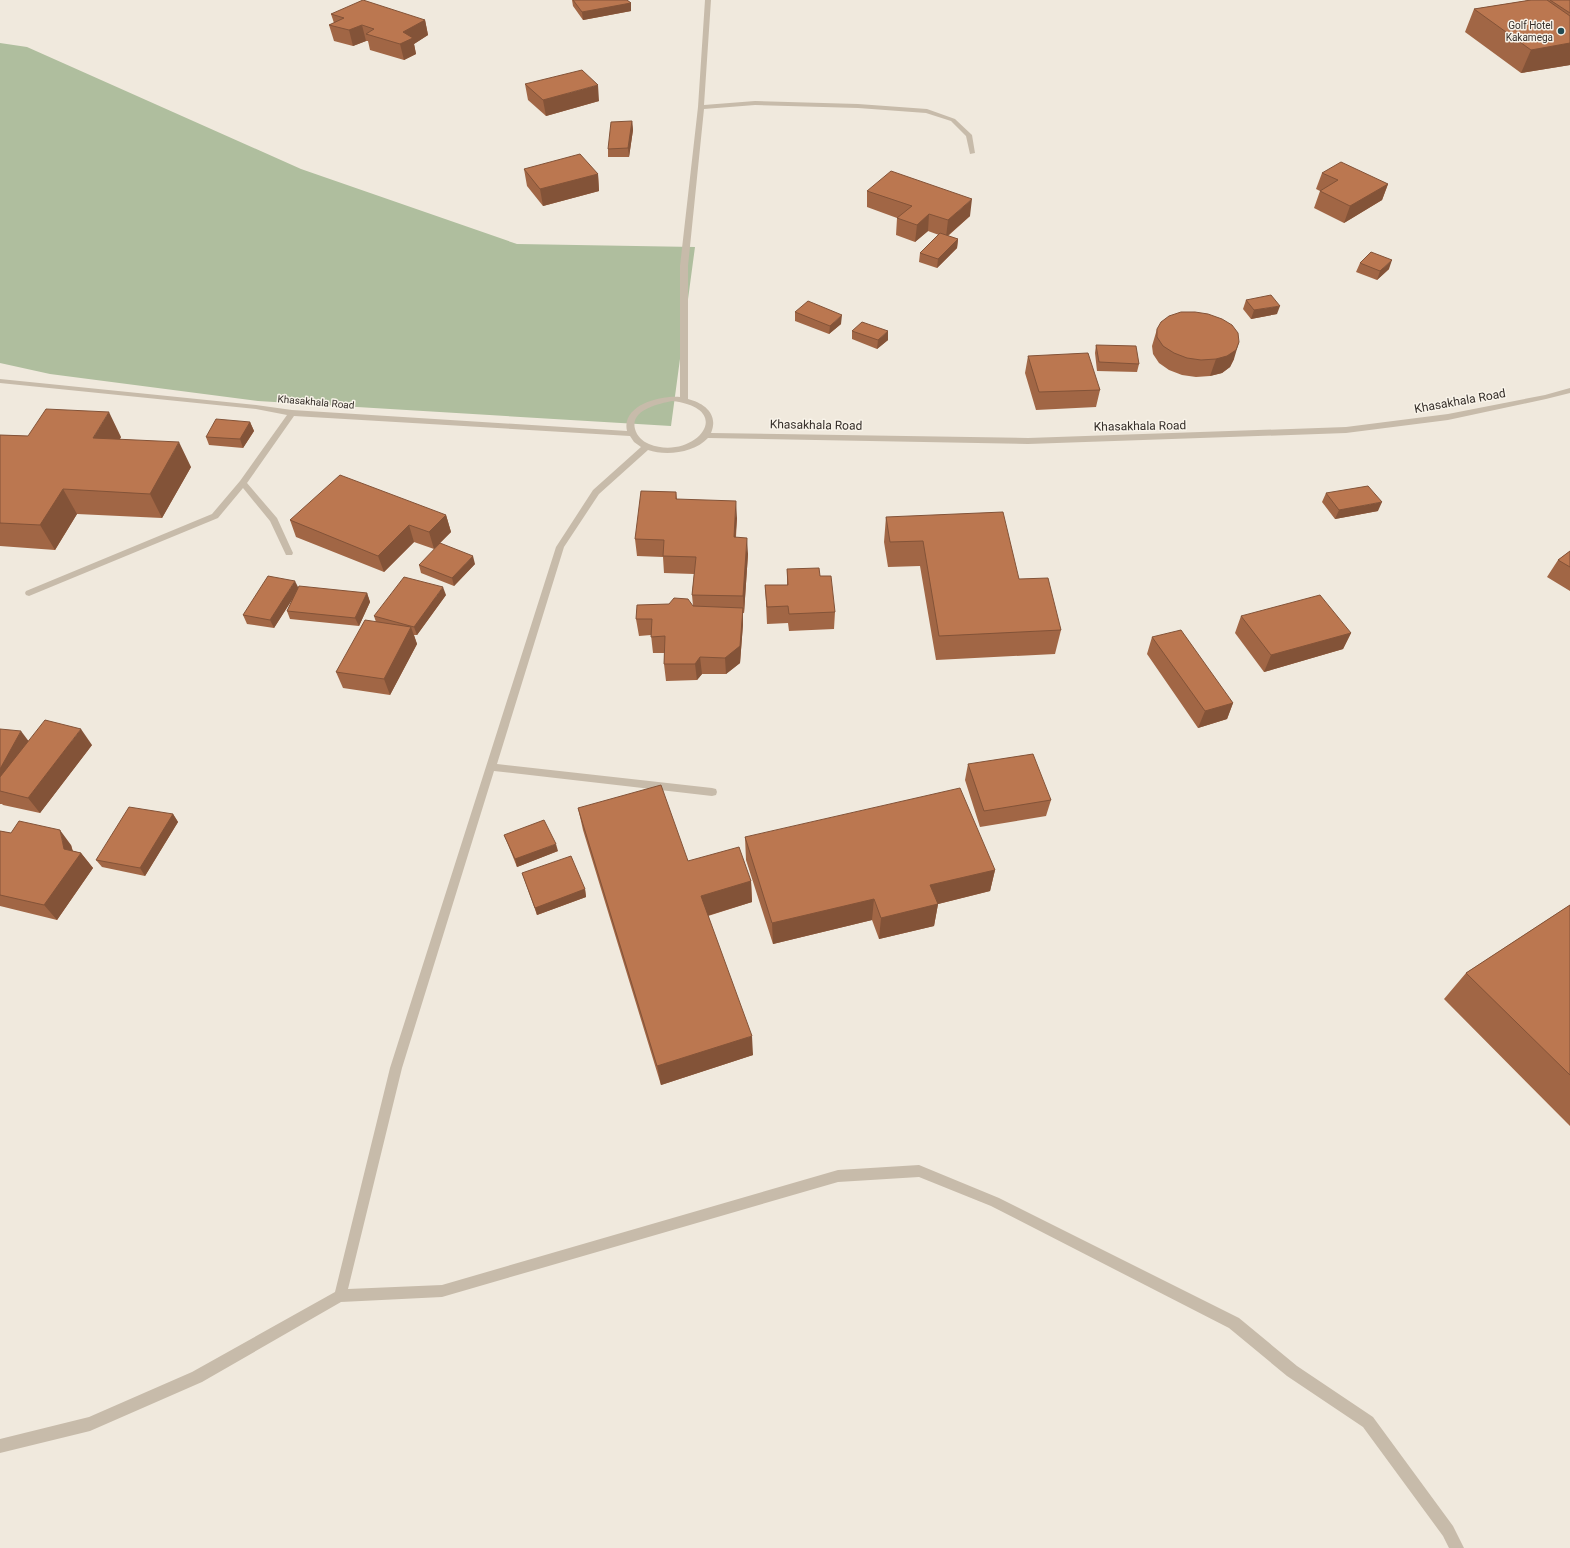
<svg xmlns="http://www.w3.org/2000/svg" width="1570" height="1548" font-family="Roboto,sans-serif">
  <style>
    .green { fill: #afbe9e }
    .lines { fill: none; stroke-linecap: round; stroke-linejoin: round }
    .minor { fill: #c7bbaa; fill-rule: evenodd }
    .wall { fill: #a16645 }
    .shaded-wall { fill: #835338 }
    .building { fill: #bb7750; stroke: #835338 }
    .poi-dot { fill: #224a53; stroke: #f8f3e9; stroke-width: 1.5 }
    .labels { text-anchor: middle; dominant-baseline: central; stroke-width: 3; stroke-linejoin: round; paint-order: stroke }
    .far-poi-label { font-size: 10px; fill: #352e29; stroke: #f8f3e9; text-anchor: end }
    .far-street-label { font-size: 10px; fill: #352e29; stroke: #f8f3e9 }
    .street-label { font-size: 12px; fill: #352e29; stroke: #f8f3e9 }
  </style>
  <rect width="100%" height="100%" fill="#f0e9dd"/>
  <!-- green -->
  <path class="green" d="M0,43l27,4 274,122 216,75 178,3 -24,179 -413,-25 -208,-27 -50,-11z"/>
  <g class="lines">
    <!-- minor -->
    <path class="minor" d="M705,0h6l-7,105 51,-4 103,3 69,5 28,10 17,16 3,18 -5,1 -4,-18 -15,-15 -25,-8 -68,-5 -103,-3 -51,4 -16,157v133c16,4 31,15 23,34l317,5 318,-11 102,-13 97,-19 25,-7v5l-24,6 -98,21 -102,13 -318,11 -320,-6c-14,15 -42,18 -60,12l-49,44 -35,53 -67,217 215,24 4,1 1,3 -1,3 -4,1 -218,-25 -92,297 -54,221 94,-4 396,-115 81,-5 80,33 240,120 58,48 76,51 80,109 11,22h-15l-6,-12 -80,-109 -76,-51 -58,-48 -238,-122 -72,-29 -81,5 -396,115 -101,5 -139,80 -112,49 -90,22v-14l89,-22 103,-45 143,-80 55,-224 166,-521 37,-57 48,-43 -7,-5 -4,-6 -336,-20 -47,67 30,35 16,35 -1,2h-6l-16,-34 -27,-33 -25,30 -189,78 -3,-1 -1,-2 1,-2 186,-77 28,-33 47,-66 -31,-6 -256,-26v-4l256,26 36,5 335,21c-6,-26 34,-36 53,-34v-131l18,-159zM672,401c67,8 21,61 -23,43 -7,-3 -12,-8 -14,-15 -5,-19 23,-25 37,-28z"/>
  </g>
  <!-- wall -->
  <path class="wall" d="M572,0h55l4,3v8l-48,9 -10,-14z
    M1531,0h39v65l-49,8 -56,-41 9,-23z
    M331,14l94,6 3,15 -14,9 2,10 -12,6 -34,-10 -2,-9h-2l-13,5 -19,-5 -5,-16 5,-2z
    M525,84l74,17 -53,15 -18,-16z
    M632,121l1,9 -4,27h-21v-8z
    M524,169l74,5 1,17 -56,15 -16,-20z
    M1322,173l66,11 -6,16 -38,23 -30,-15 6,-17 -4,-2z
    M867,191l103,25 -22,20 10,3 -1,9 -20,20 -18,-6 1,-9 19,-18 -11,-4 -13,11 -19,-7 1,-17 -30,-11z
    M1360,263l29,6 -12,11 -21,-8z
    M1246,300l31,14 -26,5 -8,-10z
    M795,312l46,12 -12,10 -34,-13z
    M1157,329l77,30 -4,8 -8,6 -12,3 -14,1 -14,-2 -13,-5 -10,-7 -6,-9 -1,-8z
    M852,331l36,9 -11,9 -25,-10z
    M1096,345l43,19 -2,8 -40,-1 -2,-18z
    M1028,356l72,34 -4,17 -60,3 -11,-37z
    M250,422l4,9 -11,17 -34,-3 -3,-8z
    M0,435l28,1 93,1 -1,2 71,28 -29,51 -85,-4 -22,36 -55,-4z
    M676,492l1,7 60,19 -1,19 12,17 -4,59h-1v11l-3,39 -14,11h-24l-5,6 -31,1 -2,-17v-11h-11l-2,-18 -12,1 -3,-17 57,-13 -1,-11 2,-21 -30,-1 -1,-16 -26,-1 -2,-17z
    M1326,493l52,18 -43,8 -13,-17z
    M446,515l5,17 -17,17 -20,-7 -30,30 -88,-35 -6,-17z
    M886,517l133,62 42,51 -6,24 -119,6 -16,-94 -32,1 -4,-25z
    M1570,551v40l-23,-14 11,-17z
    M475,564l-21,22 -33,-13 -2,-8z
    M787,569l48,43 -1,17 -45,2 -1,-8 -21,1 -1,-22 -1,-17h22z
    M298,588l69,5 3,9 -11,24 -69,-7 -3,-8 6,-13 -19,30 -27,-4 -4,-9z
    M446,595l-29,40h-3l3,9 -27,51 -47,-7 -7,-16 40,-50 -2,-6z
    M1241,616l110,17 -8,16 -79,23 -29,-39z
    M1152,637l81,66 -6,16 -29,9 -51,-74z
    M0,729l29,12 63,4 -52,68 -37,-8 -1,-1h-2z
    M968,764l83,36 -5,16 -66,11 -15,-47z
    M578,808l110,53 63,20 1,21 -44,14 45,139 -92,30 -78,-255z
    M173,814l5,8 -33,54 -43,-9 -6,-7z
    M0,831l71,14 2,6 8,2 12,15 -36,52 -57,-14z
    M504,835l54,16 -41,16 -10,-25z
    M745,837l250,33 -5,21 -52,13 -4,22 -55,13 -7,-19 -99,24 -27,-84z
    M522,873l63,16 1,8 -49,18z
    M1570,905v221l-126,-127 22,-26z"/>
  <!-- shaded-wall -->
  <path class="shaded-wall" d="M631,3v8l-48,9 -1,-8z
    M425,20l3,15 -14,9 2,10 -12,6 -4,-16 3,-12z
    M362,25l4,16 -13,5 -4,-16z
    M1570,43v22l-49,8 10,-23z
    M598,85l1,16 -53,15 -3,-16z
    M632,121l1,9 -4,27 -1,-9z
    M598,174l1,17 -56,15 -3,-17z
    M1388,184l-6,16 -38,23 6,-17z
    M972,199l-2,17 -24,21 2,-17z
    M929,214l-1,17 -13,11 2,-17z
    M958,239l-1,9 -20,20 1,-9z
    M1392,260l-3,9 -12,11 3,-9z
    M1280,306l-3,8 -26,5 3,-9z
    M842,315l-1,9 -12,10 1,-8z
    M888,331v9l-11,9 1,-9z
    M1239,342l-5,17 -4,8 -8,6 -12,3 6,-17z
    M109,412l12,25 -15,25 -13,-24z
    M250,422l4,9 -11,17 -3,-9z
    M179,442l12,25 -29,51 -12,-24z
    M63,489l14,25 -22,36 -15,-25z
    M736,501l1,17 -3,36v-17z
    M1382,502l-4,9 -43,8 4,-9z
    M446,515l5,17 -17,17 -5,-17z
    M409,525l5,17 -30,30 -6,-16z
    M747,538l1,16 -4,59 -1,-17z
    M473,556l2,8 -21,22 -2,-8z
    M295,581l4,8 -25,39 -4,-8z
    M443,587l3,8 -29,40 -3,-8z
    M367,593l3,9 -11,24 -4,-8z
    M743,608v16l-3,39 -14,11 -1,-16z
    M411,627l6,17 -27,51 -6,-16z
    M1351,633l-8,16 -79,23 7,-17z
    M700,657l2,17 -5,6 -2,-16z
    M1233,703l-6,16 -29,9 7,-17z
    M81,729l11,16 -52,68 -12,-15z
    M21,731l12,16 -33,44v-22z
    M173,814l5,8 -33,54 -5,-8z
    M60,830l11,15 4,16 6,-8 12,15 -36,52 -13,-15 20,-56z
    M556,844l2,7 -41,16 -2,-8z
    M995,870l-5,21 -64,16 4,-22z
    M751,881l1,21 -49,15 -2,-21z
    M585,889l1,8 -49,18 -2,-7z
    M874,899l-2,21 -99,24 -1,-21z
    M938,904l-4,22 -55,13 2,-21z
    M752,1036l1,19 -92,30 -4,-19z"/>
  <!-- building -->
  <path class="building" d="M363,0l62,20 -22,12 10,6 -13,6 -34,-10 8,-5 -12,-4 -13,5 -20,-5 15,-7 -13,-4z
    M573,0h54l4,3 -49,9z
    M1531,0h16l23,16v27l-39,7 -57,-41z
    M1550,0h20v13z
    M582,70l16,15 -55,15 -18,-16z
    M632,121l-4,27 -20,1 3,-27z
    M580,154l18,20 -58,15 -16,-20z
    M1341,162l47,22 -38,22 -30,-15 18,-11 -16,-7z
    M891,171l81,28 -24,21 -19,-6 -12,11 -20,-7 15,-12 -45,-15z
    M940,233l18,6 -20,20 -18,-6z
    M1371,252l21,8 -12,11 -20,-8z
    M1271,295l9,11 -26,4 -8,-10z
    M808,301l34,14 -12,11 -35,-14z
    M1181,312h14l13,2 14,5 10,6 6,8 1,9 -3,8 -9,6 -11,3 -15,1 -14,-2 -13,-5 -11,-7 -6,-9v-8l4,-7 8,-6z
    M862,322l26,9 -10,9 -26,-9z
    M1096,345l40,1 3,18 -40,-2z
    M1088,353l12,37 -61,2 -11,-36z
    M46,409l63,3 -16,26 86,4 -29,52 -87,-5 -23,36 -40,-2v-88l28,1z
    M216,419l34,3 -10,17 -34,-2z
    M340,475l106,40 -17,17 -20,-7 -31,31 -88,-36z
    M1368,486l14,16 -43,8 -13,-17z
    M641,491l35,1v7l60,2 -2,36 13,1 -4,58 -51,-1 4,-38 -33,-1 1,-16 -29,-1z
    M1003,512l16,67 29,-1 13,52 -122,6 -16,-95 -33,1 -4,-25z
    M440,543l33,13 -21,22 -33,-13z
    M1570,551v16l-12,-7z
    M819,568l1,8h11l4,36 -46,2 -1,-8 -21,1 -2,-22h23l-1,-16z
    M268,576l27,5 -25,39 -27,-5z
    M404,577l39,10 -29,40 -40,-11z
    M299,586l68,7 -12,25 -68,-7z
    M1320,595l31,38 -80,22 -30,-39z
    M674,598l14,1 5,7 50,2 -3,38 -15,12 -25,-1 -5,7h-31l1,-28 -14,1 1,-18h-16l1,-14 32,-1z
    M365,620l46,7 -27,52 -48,-7z
    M1181,630l52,73 -28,8 -53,-74z
    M45,720l36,9 -53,69 -28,-7v-14z
    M0,729l21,2 -21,38z
    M1033,754l18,46 -67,11 -16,-47z
    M661,785l27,76 51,-14 12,34 -50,15 51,140 -95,30 -79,-258z
    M960,788l35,82 -65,15 8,19 -57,14 -7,-19 -102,24 -27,-86z
    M129,807l44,7 -33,54 -44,-8z
    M544,820l12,24 -41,15 -11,-24z
    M19,821l41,9 4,19 17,4 -37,52 -44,-10v-64l11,2z
    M571,856l14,33 -50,19 -13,-35z
    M1570,905v170l-104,-102z"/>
  <!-- markers -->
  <circle class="poi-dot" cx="1561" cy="31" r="4"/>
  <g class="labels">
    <!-- far-poi labels -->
    <g class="far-poi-label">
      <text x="1553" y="25">Golf Hotel<tspan x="1553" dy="12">Kakamega</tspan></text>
    </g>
    <!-- far-street labels -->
    <g class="far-street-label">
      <text transform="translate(316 402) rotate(5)">Khasakhala Road</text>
    </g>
    <!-- street labels -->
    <g class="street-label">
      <text transform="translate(1460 401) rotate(-10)">Khasakhala Road</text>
      <text transform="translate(816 425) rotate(1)">Khasakhala Road</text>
      <text transform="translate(1140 426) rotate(-1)">Khasakhala Road</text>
    </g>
  </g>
</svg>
